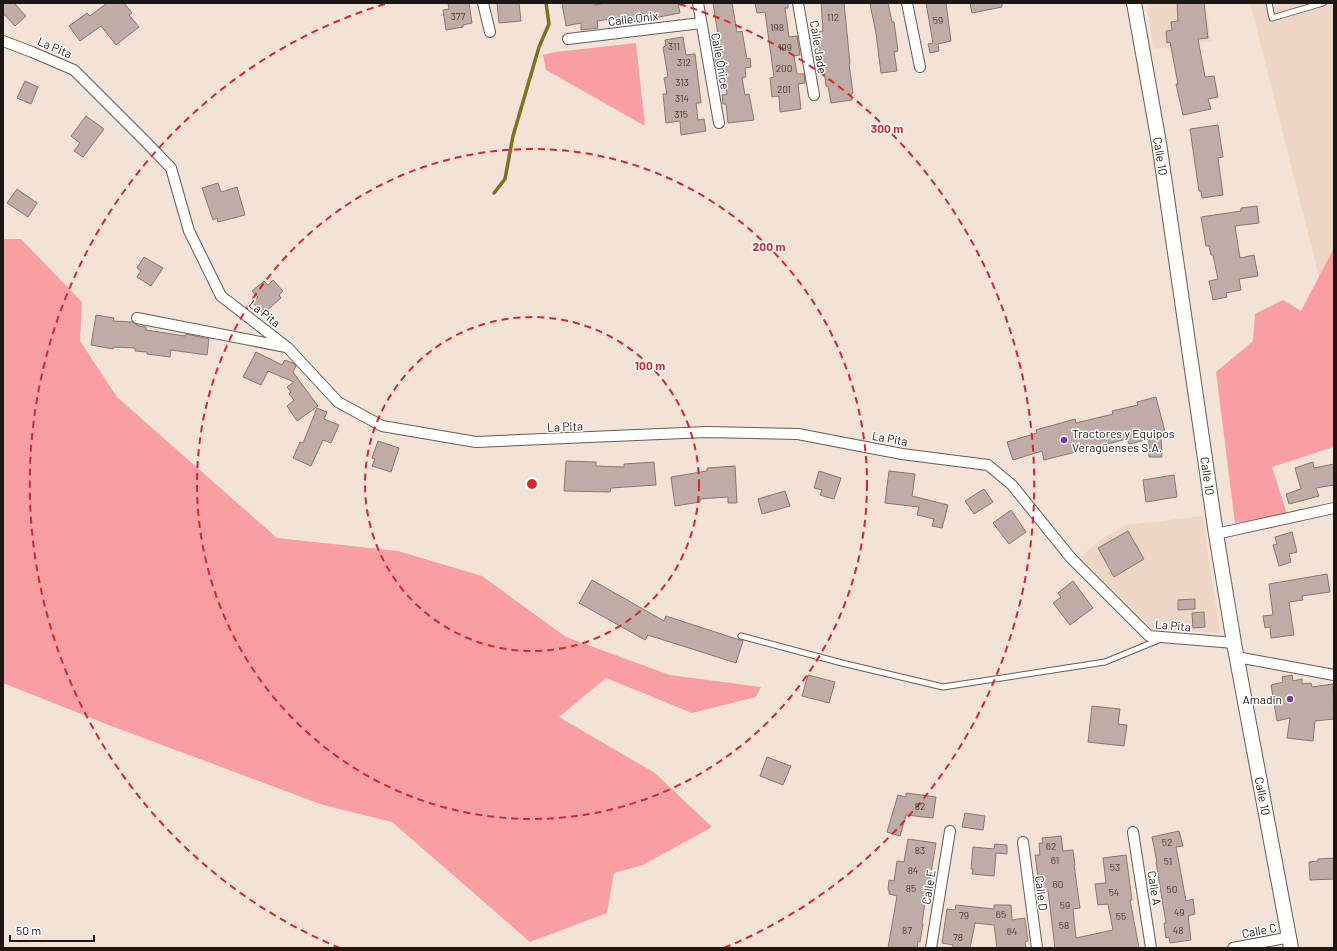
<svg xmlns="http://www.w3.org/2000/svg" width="1337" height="951" font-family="Barlow,sans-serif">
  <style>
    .built { fill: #edd6c6 }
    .green { fill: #f99fa4 }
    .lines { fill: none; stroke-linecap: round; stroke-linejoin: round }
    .stream { stroke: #7d7124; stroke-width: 3.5 }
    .building { fill: #bfaca6; stroke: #887772 }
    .service-casing { stroke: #685b51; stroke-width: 7 }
    .minor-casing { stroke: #685b51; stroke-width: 12 }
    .secondary-casing { stroke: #685b51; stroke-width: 16 }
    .service { stroke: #fff; stroke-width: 5 }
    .minor { stroke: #fff; stroke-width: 10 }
    .secondary { stroke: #fff; stroke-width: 14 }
    .ring { fill: none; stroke: #d62828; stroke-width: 2; stroke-dasharray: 7 5 }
    .poi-dot { fill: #8439aa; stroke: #fff; stroke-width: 1.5 }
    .labels { text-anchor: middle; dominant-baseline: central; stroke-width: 3; stroke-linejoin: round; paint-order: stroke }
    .number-label { font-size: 10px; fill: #453c38 }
    .street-label { font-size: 12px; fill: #1c1713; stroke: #fff }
    .poi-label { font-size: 12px; fill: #1c1713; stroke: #fff; text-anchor: start }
    .centre { fill: #d62828; stroke: #fff; stroke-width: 2 }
    .ring-label { font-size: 12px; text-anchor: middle; font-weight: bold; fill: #d62828; stroke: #fff; stroke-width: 3; stroke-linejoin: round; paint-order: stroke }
  </style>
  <rect width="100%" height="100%" fill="#f3e3d7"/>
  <!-- built -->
  <path class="built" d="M1147,3h59l5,38 -58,8z
    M1250,3h84v333z
    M1203,516l17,117 -66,-3 -74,-73 23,-19 23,-13z"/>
  <!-- green -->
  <path class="green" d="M636,43l9,83 -99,-56 -3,-15 12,-3z
    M3,239h18l61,63 -2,39 37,56 160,141 121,13 84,25 84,61 104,38 91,12 -5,10 -64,16 -86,-35 -47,39 96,56 57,54 -69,38 -29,8 -7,40 -77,29 -138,-120 -69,-17 -209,-78 -111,-44z
    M1334,248v199l-62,20 15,47 -52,9 -19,-151 37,-31 2,-27 28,-14 18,11z"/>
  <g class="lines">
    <!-- stream -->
    <path class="stream" d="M494,193l11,-14 8,-43 26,-89 10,-23 -3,-21"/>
  </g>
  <!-- building -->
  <path class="building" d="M3,3h11l12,13 -11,10 -12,-13z
    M107,3h17l8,10 -3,2 10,12 -23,18 -15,-19 -21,15 -11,-15 18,-13 3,3z
    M448,3h21l3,20 -9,2v2l-17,3 -3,-20 6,-1z
    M497,3h22l2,18 -22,2z
    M562,3h32v2l12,-2h72l2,10 -48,9 -1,-6 -34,5 1,7 -17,2v-7l-15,3z
    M713,3h19l5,29 5,-1 5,28 3,-1 1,9 -6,1 1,9 -4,1 3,17 4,-1 5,26 -26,3 -2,-19h-3l-1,-9 5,-1 -4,-28 -7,1 -2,-21h-2l-2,-10 8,-1z
    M755,3h33v5h-3l4,29 8,-1 3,19 -6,1 3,18h7l1,9 -7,1 3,25 -21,3 -1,-16 -7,1 -2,-19 4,-1 -9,-65 -8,1z
    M821,3h23l6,60 -1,1 4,29 -2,1 1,6 -21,3 -3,-17h-2l-3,-23 -3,1 -1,-14 -1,-18 5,-1z
    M877,3h11l4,19h2l4,29 -4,1 3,19 -16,2 -5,-40 -6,-29z
    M926,3h20l5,38 -13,3 1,7 -9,2 -2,-9 5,-1z
    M970,3h32v4l-30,6z
    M1177,3h27l4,35 -10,1 7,38 9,-1 4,21 -10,2 3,10 -28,6 -7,-31h2l-8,-42 -3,1 -1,-12 6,-1 -1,-8 7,-1z
    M683,37l3,18 9,-1 6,49h-5l2,17 6,-1 2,12 -25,4 -1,-14 -14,2 -3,-29h4l-3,-16 4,-1 -5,-30 3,-1 -1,-6z
    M25,81l13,6 -7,17 -14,-6z
    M86,116l18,13 -21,28 -9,-6 6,-8 -9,-7z
    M1218,125l5,32 -5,1 5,37 -21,3 -1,-7h-2l-9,-62z
    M218,183l3,9 16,-5 8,28 -27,7 -1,-4 -4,2 -11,-32z
    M17,189l20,14 -9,14 -21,-14z
    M1257,206l2,17 -24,3 5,32 14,-3 4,21 -19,3 2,11 -15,3 1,4 -14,3 -4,-19 9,-2 -5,-24h-2l-2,-9h-3l-5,-29 40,-6v-3z
    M144,257l19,11 -12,18 -14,-9 4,-6 -4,-3z
    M273,280l10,11 -4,4 2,3 -18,16 -11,-12 6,-5 -6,-6 12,-10 4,4z
    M96,315l18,3 -1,3 19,1 6,3v1l8,1v3l39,6 1,-2 23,5 -2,16 -36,-5 -1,7 -23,-3v-2l-12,-1v-3l-22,-1v2l-22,-4z
    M256,352l26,13 3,-5 8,3 3,3 -3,6 25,34 -21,15 -10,-15 7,-6 -5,-6 2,-2 -4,-5 7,-5 -26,-11 -7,14 -18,-8z
    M1156,397l10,39 -5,1 1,20h-13v-18l-20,5 -2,-5 -83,21 -2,-9 -29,9 -6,-18 30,-9 -1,-3 39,-11 1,4 37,-9 -1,-3 26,-6 -1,-3z
    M317,408l10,4 -3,7 15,6 -8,18 -8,-3 -12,26 -18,-8 7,-16 3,1z
    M378,441l21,7 -8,24 -19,-6 3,-7 -3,-1z
    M566,461l30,1v4l28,1v-3l30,-2 2,23 -45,3 -1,4 -46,-1z
    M1313,462l1,6 20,-4v21l-18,3 3,8 -30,8 -3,-10 15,-5 -6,-21z
    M735,466l2,37h-9v-6l-28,2v3l-25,4 -4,-29 36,-6v-3z
    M819,471l22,7 -7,21 -14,-4 2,-5 -8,-2z
    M889,471l26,3 -3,22 36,9 -6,23 -10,-2 2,-7 -17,-4 2,-8 -34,-4z
    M1174,475l3,22 -31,5 -3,-22z
    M984,489l9,13 -19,12 -9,-13z
    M785,491l5,15 -28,8 -4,-15z
    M1011,510l15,22 -17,12 -16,-21z
    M1128,531l16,28 -30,18 -16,-29z
    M1292,532l5,20 -8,2 2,8 -12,4 -6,-21 4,-1 -2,-7z
    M1327,574l3,18 -28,4 1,4 -14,2 5,33 -23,3 -1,-11 -5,1 -2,-12 10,-1 -4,-31z
    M592,580l72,41 2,-5 77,25 -7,22 -88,-28 -3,5 -66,-37z
    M1073,581l20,27 -23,17 -17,-22 8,-6 -3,-4z
    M1195,599v10l-17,1v-10z
    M1204,612l1,15 -12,1 -1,-15z
    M808,675l27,7 -6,21 -27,-7z
    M1292,675l1,6 9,-2v5l9,-1 1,4 21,-3 1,35 -19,2 -2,20 -26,-3 3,-20 -13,3 -6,-36 12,-3 -1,-5z
    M1092,706l28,3 -2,15 9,1 -3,21 -36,-4z
    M767,757l24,9 -8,19 -23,-9z
    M906,793l30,4 -3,21 -27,-3 -6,21 -13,-4 11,-37 8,2z
    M965,813l20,3 -2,14 -21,-3z
    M1179,831l4,15 -7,1 10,54 7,-2 2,15 -7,2 3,24 -21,3 -1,-6 -3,1 -2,-15h2l-10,-61h1l-5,-25z
    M1061,836l2,15 10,-1 2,15h-1l6,43 -7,1 3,29 37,-8 -5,-26 -10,1 -3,-21 11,-1 -3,-25 23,-3 6,45h-2l9,48h-84l-7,-57 -8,1 -5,-37h5l-1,-12h4l-1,-5z
    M908,839l28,4 -7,42 5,1 -2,9 -6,-1 -4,30h1l-3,18 -2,-1 -1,7h-29l9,-52 -8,-2v-4h-1l1,-10 5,1 3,-20 7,1z
    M995,844l12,1v9l-11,-1 -2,23 -22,-2 1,-5h-2l2,-22 21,2z
    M1334,858v21l-24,1 -1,-18 9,-1v-2z
    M956,905l38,4v-4h17l1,15 13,-2 3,23 -3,1 1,6h-29l-3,-23 -19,-2 -5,25h-17v-3l-11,-2 5,-34 8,1z"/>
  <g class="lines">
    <!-- service casing -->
    <g class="service-casing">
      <path id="service" d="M1269,3l3,15 51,-15
        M741,636l101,27 101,24 162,-25 56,-23"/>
    </g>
    <!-- minor casing -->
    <g class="minor-casing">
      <path id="minor" d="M483,3l7,29
        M698,3l21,120
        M798,3l16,92
        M907,3l13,64
        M568,39l133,-16
        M3,41l29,11 42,18 71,71 26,27 18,63 32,65 67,52 50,54 44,24 94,16 231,-10 91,2 104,20 86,11 24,20 59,73 78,78 85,7
        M137,318l149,29
        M1216,534l118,-26
        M1237,657l97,18
        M1133,832l18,116
        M1023,842l14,106
        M931,948l19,-117
        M1233,948l57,-11"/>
    </g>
    <!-- secondary casing -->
    <g class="secondary-casing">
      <path id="secondary" d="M1134,3l25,140 57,391 18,109 57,305"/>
    </g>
    <!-- service -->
    <use href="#service" class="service"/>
    <!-- minor -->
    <use href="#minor" class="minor"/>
    <!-- secondary -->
    <use href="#secondary" class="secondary"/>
  </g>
  <!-- distance rings -->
  <g class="ring">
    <circle cx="532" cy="484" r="167"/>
    <circle cx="532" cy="484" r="335"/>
    <path d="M340 948A502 502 0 0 1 385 4M679 4A502 502 0 0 1 724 948"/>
  </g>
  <!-- markers -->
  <g class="poi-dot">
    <circle cx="1064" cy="440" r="4"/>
    <circle cx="1290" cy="699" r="4"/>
  </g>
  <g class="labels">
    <!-- number labels -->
    <g class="number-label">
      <text x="458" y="16">377</text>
      <text x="833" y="17">112</text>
      <text x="938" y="20">59</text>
      <text x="777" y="27">198</text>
      <text x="674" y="46">311</text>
      <text x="785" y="47">199</text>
      <text x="684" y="62">312</text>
      <text x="784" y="68">200</text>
      <text x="682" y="82">313</text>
      <text x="784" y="89">201</text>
      <text x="682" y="98">314</text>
      <text x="681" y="114">315</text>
      <text x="920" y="806">82</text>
      <text x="1167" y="842">52</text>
      <text x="1051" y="846">62</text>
      <text x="920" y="850">83</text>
      <text x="1055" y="860">61</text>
      <text x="1168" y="861">51</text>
      <text x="1115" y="867">53</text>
      <text x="913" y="870">84</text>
      <text x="1058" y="884">60</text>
      <text x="911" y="888">85</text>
      <text x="1172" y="889">50</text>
      <text x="1114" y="892">54</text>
      <text x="1065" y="905">59</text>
      <text x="1179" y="912">49</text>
      <text x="1001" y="914">65</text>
      <text x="964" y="915">79</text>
      <text x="1121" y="916">55</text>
      <text x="1064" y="925">58</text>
      <text x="907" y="930">87</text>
      <text x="1178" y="930">48</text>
      <text x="1012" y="931">64</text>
      <text x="958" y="937">78</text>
    </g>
    <!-- street labels -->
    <g class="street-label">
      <text transform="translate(633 18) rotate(-7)">Calle Onix</text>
      <text transform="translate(55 47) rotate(23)">La Pita</text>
      <text transform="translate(819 47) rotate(81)">Calle Jade</text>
      <text transform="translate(721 61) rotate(80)">Calle Ónice</text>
      <text transform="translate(1161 156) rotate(81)">Calle 10</text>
      <text transform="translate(265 313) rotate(38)">La Pita</text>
      <text transform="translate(565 426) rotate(-2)">La Pita</text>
      <text transform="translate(890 438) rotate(10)">La Pita</text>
      <text transform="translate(1208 476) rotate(82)">Calle 10</text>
      <text transform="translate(1173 625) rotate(5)">La Pita</text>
      <text transform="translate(1263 796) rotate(79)">Calle 10</text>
      <text transform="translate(928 887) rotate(-81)">Calle E</text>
      <text transform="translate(1155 888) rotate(81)">Calle A</text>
      <text transform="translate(1042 893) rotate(83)">Calle D</text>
      <text transform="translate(1259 930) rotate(-11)">Calle C</text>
    </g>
    <!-- poi labels -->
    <g class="poi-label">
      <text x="1072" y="433">Tractores y Equipos<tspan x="1072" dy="14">Veragüenses S.A.</tspan></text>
      <text x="1282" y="699" text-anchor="end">Amadin</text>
    </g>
  </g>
  <circle cx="532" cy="484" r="6" class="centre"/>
  <g class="ring-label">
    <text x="887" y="133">300 m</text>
    <text x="769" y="251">200 m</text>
    <text x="650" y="370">100 m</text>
  </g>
  <!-- border -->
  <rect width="1337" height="951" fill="none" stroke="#1c1713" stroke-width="8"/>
  <!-- scale -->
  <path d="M10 935v6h84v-6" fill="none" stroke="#1c1713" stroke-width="2"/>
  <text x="16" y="935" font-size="12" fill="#1c1713" stroke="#ffffff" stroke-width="3" paint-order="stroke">50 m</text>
</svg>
